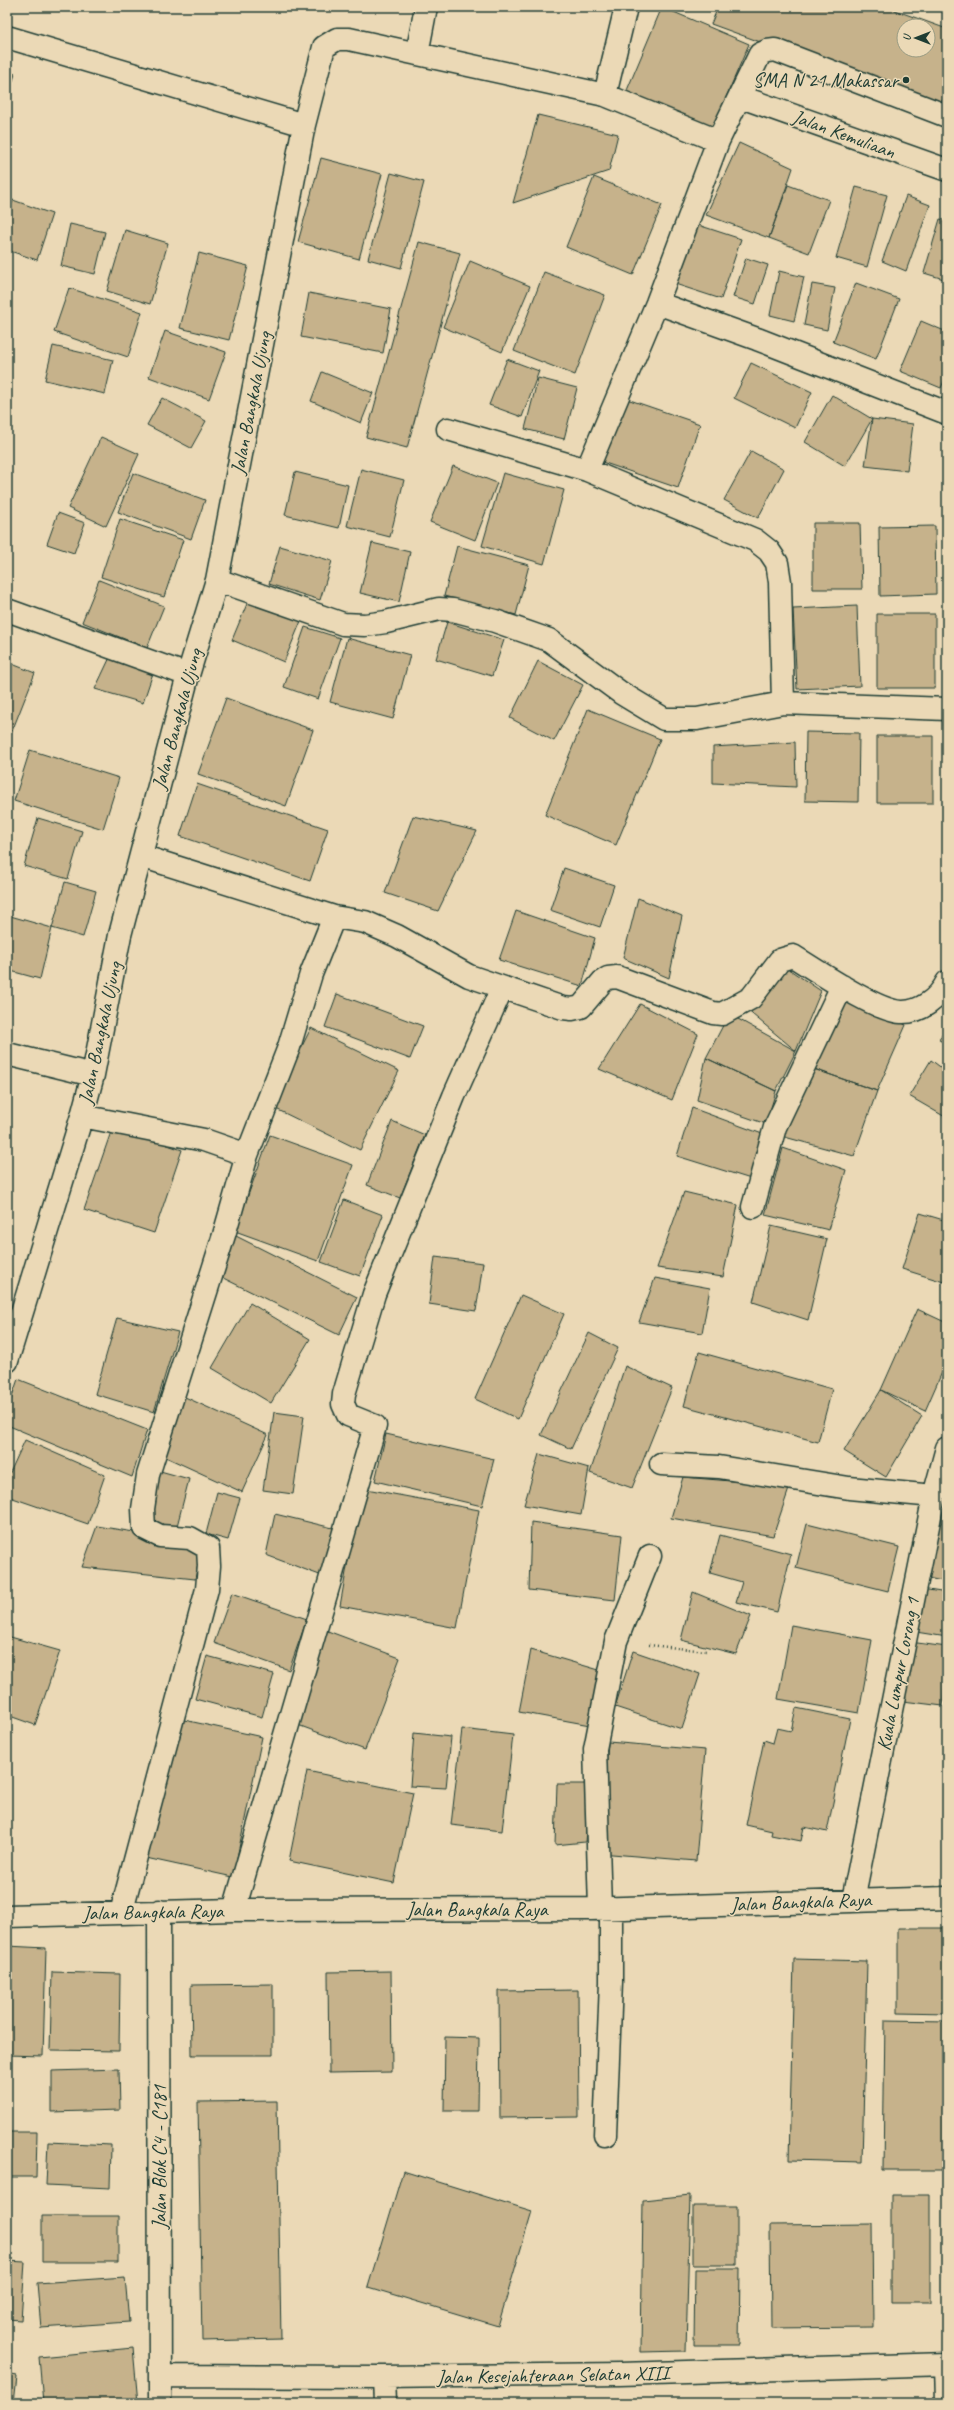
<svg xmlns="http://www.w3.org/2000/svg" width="954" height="2410" font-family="Caveat,sans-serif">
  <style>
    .building { fill: #c6b28b; stroke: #1f3d34; fill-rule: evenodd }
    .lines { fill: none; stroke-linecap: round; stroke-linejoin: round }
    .minor-casing { stroke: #1f3d34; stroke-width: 25 }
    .path { stroke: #1f3d34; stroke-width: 2.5; stroke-dasharray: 1 3; stroke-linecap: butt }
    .minor { stroke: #ebd9b6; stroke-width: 22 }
    .poi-dot { fill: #1f3d34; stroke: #ebd9b6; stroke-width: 1.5 }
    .labels { text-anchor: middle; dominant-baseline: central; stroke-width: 3; stroke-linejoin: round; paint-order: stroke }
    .poi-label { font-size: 20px; fill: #1f3d34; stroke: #ebd9b6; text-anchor: end }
    .street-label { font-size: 20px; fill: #1f3d34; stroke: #ebd9b6 }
  </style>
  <rect width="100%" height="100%" fill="#ebd9b6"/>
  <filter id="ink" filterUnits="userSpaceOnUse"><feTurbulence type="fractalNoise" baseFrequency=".025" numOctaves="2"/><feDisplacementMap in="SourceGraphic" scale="8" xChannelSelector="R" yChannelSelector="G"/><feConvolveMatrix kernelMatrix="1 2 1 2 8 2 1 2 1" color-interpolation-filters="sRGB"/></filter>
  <g filter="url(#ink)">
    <!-- building -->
    <path class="building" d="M662,7l87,37 -38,88 -86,-37z
      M718,7h168l61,22v81l-236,-86zM904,26h24v24h-24z
      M7,71l8,3 -8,26z
      M538,115l80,19 -9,37 -96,32z
      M739,143l54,25 -24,70 -63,-23z
      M321,158l61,16 -23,85 -61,-17z
      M391,173l33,9 -23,86 -33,-9z
      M594,177l68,28 -29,70 -67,-28z
      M788,185l41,15 -20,53 -40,-15z
      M856,187l31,8 -20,72 -31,-9z
      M906,196l24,9 -24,66 -24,-10z
      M13,200l39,14 -15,46 -30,-10v-31z
      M940,219l7,2v59l-23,-7z
      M692,223l49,16 -20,60 -49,-16z
      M70,224l35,8 -10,42 -34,-8z
      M125,230l43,13 -18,61 -43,-13z
      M419,242l41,11 -53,195 -41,-11z
      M199,253l49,13 -19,74 -49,-12z
      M746,258l22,7 -13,39 -22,-7z
      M470,261l60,25 -28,66 -59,-25z
      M779,271l25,6 -10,44 -24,-6z
      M544,272l61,23 -30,80 -61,-24z
      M856,283l43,16 -23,60 -43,-17z
      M812,284l23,4 -8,42 -23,-5z
      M69,288l73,24 -14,45 -74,-25z
      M309,293l82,16 -8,44 -82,-16z
      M921,321l26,11v42l-6,14 -41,-17z
      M165,331l61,21 -17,47 -60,-22z
      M53,346l60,14 -8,34 -60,-14z
      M507,359l32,12 -17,46 -33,-12z
      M751,363l61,29 -17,36 -61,-30z
      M322,372l51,21 -12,30 -50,-22z
      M538,378l39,10 -13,51 -39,-10z
      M832,395l40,24 -27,47 -40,-24z
      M162,398l44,23 -15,27 -44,-23z
      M624,398l76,26 -22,64 -76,-26z
      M872,419l41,5 -6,47 -42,-5z
      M101,437l38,17 -33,72 -38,-18z
      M751,451l33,18 -26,49 -34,-18z
      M453,466l44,17 -22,57 -45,-18z
      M361,469l43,11 -14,57 -43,-11z
      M295,472l53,13 -9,43 -54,-13z
      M133,473l72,27 -14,39 -73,-27z
      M503,473l61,17 -20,74 -62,-18z
      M58,513l27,10 -11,30 -27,-9z
      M120,519l63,21 -19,57 -63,-20z
      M813,523h47l2,66h-49z
      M935,526l1,68 -56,2 -1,-69z
      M372,543l38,9 -11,50 -39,-9z
      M280,546l52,15 -12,39 -51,-16z
      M457,546l72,19 -13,50 -72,-19z
      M99,580l65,26 -17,42 -65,-26z
      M249,599l52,22 -17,41 -52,-22z
      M857,606l3,80 -63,3 -4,-80z
      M877,614h58v74h-58z
      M447,622l57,18 -12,36 -56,-17z
      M305,627l35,11 -22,61 -34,-12z
      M347,638l63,17 -17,64 -63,-17z
      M113,651l43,13 -13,39 -48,-14z
      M538,661l45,24 -29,56 -44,-23z
      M7,662l28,11 -28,71z
      M226,698l87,32 -27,76 -88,-32z
      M588,709l72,30 -44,106 -71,-30z
      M806,732l53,1 -1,69 -53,-1z
      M877,736h56v67h-56z
      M795,742l1,45 -83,-4v-36z
      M30,750l89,28 -16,51 -89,-28z
      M197,784l131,45 -18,52 -130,-45z
      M413,816l64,15 -39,80 -53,-18z
      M38,818l44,13 -14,48 -44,-13z
      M564,868l50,17 -14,42 -50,-17z
      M65,882l31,9 -13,46 -31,-9z
      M638,898l44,18 -13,62 -46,-20z
      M516,911l79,27 -13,48 -83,-26z
      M7,915l45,13 -12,51 -33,-9z
      M781,964l40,27 -25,60 -50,-42z
      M337,994l86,32 -13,33 -85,-32z
      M841,997l65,28 -29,66 -66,-23z
      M640,1004l58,30 -26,66 -73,-31z
      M729,1014l67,37 -20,40 -70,-33z
      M947,1025v19l-8,-4z
      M311,1028l88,43 -39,79 -88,-43z
      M706,1058l70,33 -10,33 -69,-24z
      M931,1060l16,12v46l-38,-22z
      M811,1068l66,23 -23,65 -73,-20z
      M692,1108l73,27 -11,45 -77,-24z
      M392,1121l33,14 -25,63 -33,-13z
      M113,1126l69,24 -28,83 -70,-23z
      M270,1135l83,30 -35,96 -83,-30z
      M783,1148l63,22 -17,60 -64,-15z
      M684,1192l54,13 -15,72 -66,-9z
      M344,1200l39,15 -23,61 -39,-14z
      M920,1213l27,8v62l-45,-14z
      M771,1226l56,13 -19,81 -55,-18z
      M234,1235l123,62 -18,38 -124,-61z
      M435,1257l48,6 -7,48 -47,-7z
      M655,1278l55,10 -8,45 -63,-11z
      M521,1295l43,19 -46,105 -43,-20z
      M250,1303l60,36 -39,64 -59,-35z
      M917,1309l30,14v38l-22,50 -44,-21z
      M117,1318l61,14 -24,80 -59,-18z
      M589,1333l29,15 -47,101 -30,-14z
      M699,1352l133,37 -14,53 -134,-36z
      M625,1366l47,22 -40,100 -42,-15z
      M18,1379l129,51 -15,47 -125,-52v-14z
      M881,1390l41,26 -36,61 -42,-26z
      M185,1397l83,38 -26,57 -83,-38z
      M274,1412l30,4 -11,78 -30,-4z
      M386,1434l108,25 -12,47 -107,-25z
      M25,1440l80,35 -17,49 -81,-28v-17z
      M539,1454l50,14 -8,47 -57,-10z
      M153,1469l36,10 -14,55 -37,-9z
      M683,1477l107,9 -17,50 -102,-18z
      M947,1477v105l-24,-5z
      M361,1488l118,22 -22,118 -117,-22z
      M217,1492l23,6 -12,42 -22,-6z
      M275,1514l66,16 -8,50 -67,-25z
      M531,1522l91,13 -7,65 -86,-10z
      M807,1524l92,23 -11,44 -92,-23z
      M97,1526l105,17 -7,36 -113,-12z
      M720,1535l71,19 -14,58 -41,-10 6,-20 -32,-9z
      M922,1589l25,4v44l-31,-5z
      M693,1592l58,24 -15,38 -55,-14z
      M232,1593l75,26 -18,51 -75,-27z
      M791,1625l81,15 -13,73 -81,-14z
      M325,1630l75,28 -35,92 -75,-28z
      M7,1636l53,15 -25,74 -28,-10z
      M910,1642l37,5 -4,59 -40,-5z
      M531,1650l68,20 -9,55 -71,-13z
      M633,1651l67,23 -18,55 -67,-22z
      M207,1656l67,18 -12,43 -67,-18z
      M796,1708l54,11 -23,113 -23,-5 -3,14 -30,-6 1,-4 -26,-6 18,-85 9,3 4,-15 14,3z
      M175,1718l87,19 -29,140 -87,-19z
      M462,1729l51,6 -11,96 -51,-6z
      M414,1733l37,4 -5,51 -36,-2z
      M608,1742l97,8 -9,111 -96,-8z
      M307,1771l106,22 -19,90 -105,-22z
      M557,1784h33l-5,58 -30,3z
      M898,1928h49v85l-49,-1z
      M7,1946l39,2 -3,108 -36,-1z
      M794,1959l73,2 -5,201 -73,-2z
      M391,1971l1,101 -63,1 -1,-101z
      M52,1972l68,2 -1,77 -69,-1z
      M273,1984v71h-81l-1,-70z
      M578,1990l1,127 -79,1 -1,-127z
      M885,2020l62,1v149h-64z
      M445,2037l34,1 -1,73h-34z
      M119,2069l1,41 -68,2v-41z
      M277,2101l4,238 -79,2 -4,-239z
      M7,2132h30l-1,45h-29z
      M48,2142l63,3 -1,43 -64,-3z
      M403,2171l129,40 -34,115 -130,-39z
      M7,2189l1,43h-1z
      M690,2195l-4,156 -45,1 2,-152z
      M891,2195h39v107h-39z
      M693,2206h44v59h-44z
      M42,2216h76v46h-76z
      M872,2224l1,103 -102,1 -1,-103z
      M7,2261l18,1 -4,58 -14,-1z
      M695,2269h45l-1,76h-45z
      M945,2274h2v24z
      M125,2277l4,45 -88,6 -4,-45z
      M133,2348l5,55h-95l-4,-46z
      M7,2374l10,2 -3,27h-7z"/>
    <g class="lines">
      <!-- minor casing -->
      <g class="minor-casing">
        <path id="minor" d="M7,37l297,88
          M417,54l9,-47
          M605,95l21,-88
          M741,97l206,73
          M657,303l100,36 190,74
          M448,429l139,41 168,70 14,11 8,12 3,19 3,121
          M587,470l70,-167 61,-162 42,-87 7,-3 8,-1 172,66
          M217,580l126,44 22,1 21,-3 53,-13 14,1 42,11 54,19 72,53 43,26h33l86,-16 164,6
          M7,610l181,65
          M141,856l193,61
          M7,1054l86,21
          M82,1116l122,24 43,15 42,-108 22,-73 23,-57 31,5 32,14 72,40 94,32 9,1 9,-2 21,-25 6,-4 9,-1 96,36 9,1 29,-16 29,-38 13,-4c23,14 83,55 108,56 19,1 38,-14 46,-30
          M753,1207l22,-80 67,-141
          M7,1361l75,-245 11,-41 27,-140 68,-260 29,-95 87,-455 20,-78 13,-8h12l256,56 113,46
          M661,1464l58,3 130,21 85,8
          M853,1900l81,-404 13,-48
          M600,1908l-5,-159 21,-108 34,-85
          M234,1910l141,-484 -27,-11 -5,-11 1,-10 30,-100 80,-198 48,-108
          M159,1911l1,492
          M121,1913l86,-324 2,-23 -1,-18 -18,-10 -30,-2 -16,-8 -1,-19 5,-34 76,-240 23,-80
          M7,1916l227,-6 357,-1 356,-11
          M605,2135l6,-153v-74
          M945,2364l1,39
          M160,2376l224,1 236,-3 327,-10
          M384,2377l1,26"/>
      </g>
      <!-- path -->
      <path class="path" d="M649,1645l57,6"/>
      <!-- minor -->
      <use href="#minor" class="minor"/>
    </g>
  </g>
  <!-- markers -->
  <circle class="poi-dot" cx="906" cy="80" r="4"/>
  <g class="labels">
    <!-- poi labels -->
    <g class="poi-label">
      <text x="898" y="80">SMA N 21 Makassar</text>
    </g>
    <!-- street labels -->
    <g class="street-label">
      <text transform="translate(844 134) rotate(20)">Jalan Kemuliaan</text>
      <text transform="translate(251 403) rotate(-79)">Jalan Bangkala Ujung</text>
      <text transform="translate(177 719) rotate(-75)">Jalan Bangkala Ujung</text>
      <text transform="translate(100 1033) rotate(-78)">Jalan Bangkala Ujung</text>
      <text transform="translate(898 1674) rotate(-79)">Kuala Lumpur Lorong 1</text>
      <text transform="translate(801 1902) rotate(-2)">Jalan Bangkala Raya</text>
      <text x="477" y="1909">Jalan Bangkala Raya</text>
      <text transform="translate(153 1912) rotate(-1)">Jalan Bangkala Raya</text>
      <text transform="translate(159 2157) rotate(-90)">Jalan Blok C4 - C181</text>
      <text transform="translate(553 2375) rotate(-1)">Jalan Kesejahteraan Selatan XIII</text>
    </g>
  </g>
  <!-- margin -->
  <rect width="954" height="2410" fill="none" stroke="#ebd9b6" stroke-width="24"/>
  <rect x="12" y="12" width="930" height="2386" fill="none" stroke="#1f3d34" stroke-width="1.5" filter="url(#ink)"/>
  <!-- north arrow -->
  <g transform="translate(916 38) rotate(270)"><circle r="19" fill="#ebd9b6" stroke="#999b82"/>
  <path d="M0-3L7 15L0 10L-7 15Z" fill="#1f3d34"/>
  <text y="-6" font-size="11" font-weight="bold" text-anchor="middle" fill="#1f3d34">U</text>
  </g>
</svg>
